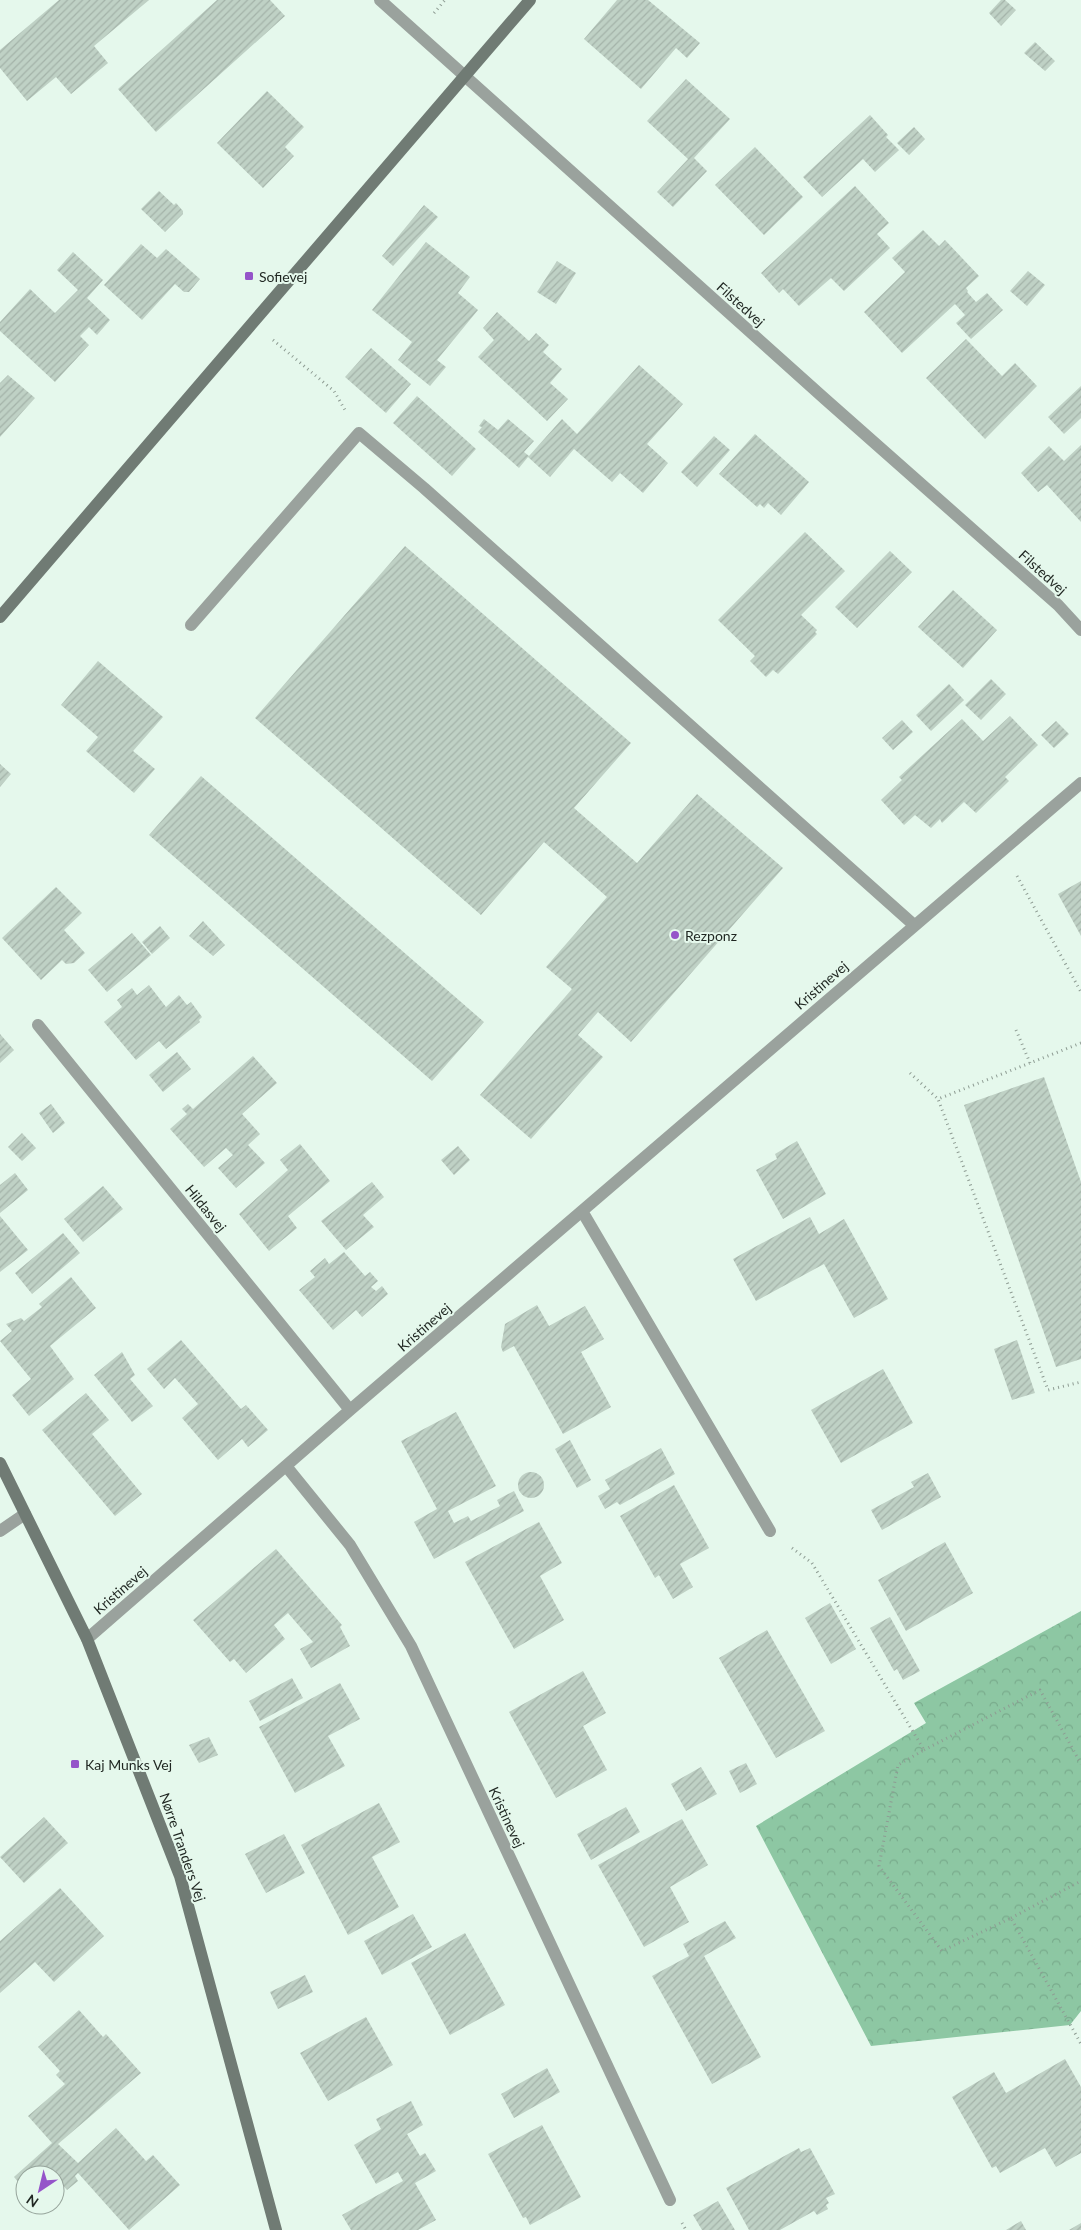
<svg xmlns="http://www.w3.org/2000/svg" width="1081" height="2230" font-family="Lato,sans-serif">
  <style>
    .forest { fill: url(#forest-crowns) }
    .building { fill: url(#building-hatch) }
    .lines { fill: none; stroke-linecap: round; stroke-linejoin: round }
    .path { stroke: #8e9c93; stroke-width: 3; stroke-dasharray: 1 4; stroke-linecap: butt }
    .lane { stroke: #9aa29d; stroke-width: 12 }
    .street { stroke: #9aa29d; stroke-width: 12 }
    .secondary { stroke: #707b74; stroke-width: 12 }
    .poi-dot { fill: #9554c9; stroke: #e5f8ec; stroke-width: 2 }
    .labels { text-anchor: middle; dominant-baseline: central; stroke-width: 4; stroke-linejoin: round; paint-order: stroke }
    .poi-label { font-size: 14px; fill: #1f2621; stroke: #e5f8ec; text-anchor: start }
    .street-label { font-size: 14px; fill: #1f2621; stroke: #e5f8ec }
  </style>
  <defs>
    <pattern id="forest-crowns" width="20" height="18" patternUnits="userSpaceOnUse" patternTransform="scale(1.25)"><rect width="20" height="18" fill="#8dc7a3"/><path d="M2 6a3 3 0 1 1 6 0M12 15a3 3 0 1 1 6 0" fill="none" stroke="#79ab8c"/></pattern>
    <pattern id="building-hatch" width="6" height="6" patternUnits="userSpaceOnUse" patternTransform="scale(1.25)"><rect width="6" height="6" fill="#bfd1c5"/><path d="M-1 1l2-2M0 6l6-6M5 7l2-2" fill="none" stroke="#a4b3a9"/></pattern>
  </defs>
  <rect width="100%" height="100%" fill="#e5f8ec"/>
  <!-- forest -->
  <path class="forest" d="M1081,1611v400l-11,14 -199,21 -115,-220 170,-103 -12,-20z"/>
  <!-- building -->
  <path class="building" d="M59,0h90l-55,46 14,17 -37,31 -15,-17 -29,24 -27,-33v-18z
    M217,0h53l15,16 -129,116 -38,-43z
    M617,0h31l52,43 -13,15 -11,-10 -35,41 -57,-50z
    M1001,0h4l11,10 -15,16 -12,-13z
    M1035,42l20,19 -10,10 -21,-18z
    M686,79l44,40 -36,39 13,13 -34,36 -16,-15 31,-33 -41,-38z
    M267,91l37,36 -19,20 9,9 -31,32 -46,-45z
    M870,115l18,20 -2,2 13,13 -24,22 -12,-13 -41,38 -19,-20z
    M914,127l11,12 -16,16 -12,-12z
    M755,147l48,50 -39,38 -49,-50z
    M855,186l34,37 -12,11 13,14 -46,43 -13,-13 -32,28 -16,-17 -4,4 -18,-20z
    M159,191l15,14 2,-2 7,8v3l-18,18 -24,-23z
    M424,205l14,12 -45,49 -11,-10z
    M923,230l16,16 6,-6 34,36 -13,12 2,3 -1,1 9,10 11,-9 16,17 -32,29 -15,-16 9,-8 -10,-11 -53,49 -38,-41 41,-40 -13,-14z
    M426,242l44,35 -12,16 20,17 -41,50 9,7 -16,19 -32,-26 14,-18 -40,-32z
    M141,244l16,14 9,-9 34,30 -11,13h-5l-9,-8 -33,36 -38,-35z
    M73,252l30,28 -16,18 23,22 -13,15 -8,-8 -9,9 9,9 -34,37 -55,-51v-9l30,-33 25,24 23,-23 -21,-20z
    M557,261l19,12 -20,31 -19,-12z
    M1028,271l17,14 -18,21 -17,-15z
    M497,312l32,29 7,-8 13,12 -6,7 19,17 -12,14 18,16 -21,22 -69,-64 16,-17 -11,-12z
    M966,339l36,37 13,-13 22,23 -52,53 -59,-61z
    M371,348l40,36 -25,29 -41,-36z
    M639,365l44,39 -36,40 21,19 -25,30 -23,-20 -8,9 -38,-33 -24,28 -22,-20 -9,11 -41,-36 4,-5 -3,-1 5,-7 14,11 10,-11 26,22 -10,11 5,4 33,-37 15,15z
    M8,375l27,23 -35,39v-54z
    M1081,386v32l-17,16 -16,-17z
    M417,396l59,53 -24,27 -59,-53z
    M755,434l54,48 -28,33 -13,-12 -4,5 -4,-4 -3,3 -38,-33z
    M714,436l16,14 -33,37 -16,-15z
    M1081,445v77l-34,-37 -9,7 -17,-19 28,-27 15,15z
    M805,532l40,39 -44,44 16,15 -2,2 2,2 -39,40 -5,-4 -7,7 -16,-16 5,-5 -37,-36z
    M405,546l226,197 -57,65 63,55 60,-69 86,74 -152,174 -33,-30 -20,23 25,22 -72,82 -51,-44 92,-106 -26,-22 61,-70 -63,-55 -63,73 -226,-197z
    M890,551l22,21 -55,56 -22,-21z
    M953,590l44,40 -34,38 -45,-41z
    M98,661l65,56 -30,34 22,18 -21,24 -48,-42 12,-14 -37,-32z
    M991,679l15,15 -25,26 -16,-15z
    M949,684l15,16 -33,31 -15,-16z
    M1010,716l28,29 -33,32 4,4 -33,32 -12,-11 -22,21 -2,-4 -9,9 -16,-13 -11,10 -23,-25 21,-20 -3,-3 63,-58 21,22z
    M902,720l11,12 -20,18 -11,-12z
    M1056,721l13,13 -15,14 -13,-13z
    M0,764l11,10 -11,13z
    M201,776l283,246 -52,59 -283,-246z
    M1081,881v55l-23,-42z
    M56,887l26,26 -18,17 21,23 -11,10 -8,1 -4,-4 -21,20 -39,-42z
    M203,921l22,24 -12,11 -24,-20z
    M160,926l10,12 -18,16 -10,-12z
    M132,933l19,22 -44,37 -19,-22z
    M149,985l17,22 13,-12 8,10 4,-3 11,15 -3,3 1,2 -34,27 -7,-8 -23,19 -32,-38 18,-15 -5,-7 15,-12 5,7z
    M0,1034l14,16 -14,13z
    M177,1052l14,17 -28,23 -14,-17z
    M253,1056l24,27 -35,31 18,20 -12,11 17,18 -29,25 -18,-20 15,-13 -7,-7 -22,19 -34,-38 17,-15 -5,-5 6,-5 5,5z
    M1044,1077l37,105v177l-25,8 -92,-262z
    M51,1104l14,19 -12,10 -14,-20z
    M22,1133l14,15 -14,13 -14,-14z
    M797,1141l29,53 -43,25 -27,-49 21,-11 -2,-5z
    M300,1144l30,37 -42,35 9,12 -28,23 -30,-37 49,-44 -8,-10z
    M458,1146l12,14 -16,15 -13,-15z
    M15,1173l13,17 -28,23v-28z
    M372,1182l12,15 -21,18 11,12 -28,23 -25,-29z
    M103,1186l20,23 -40,33 -19,-23z
    M0,1216l28,34 -28,22z
    M810,1217l9,17 25,-15 44,80 -34,19 -30,-54 -68,37 -23,-42z
    M63,1233l17,20 -48,41 -17,-21z
    M344,1252l21,24 5,-4 8,9 -7,6 5,4 6,-5 6,8 -26,23 -6,-7 -23,20 -34,-40 16,-13 -5,-6 15,-13 4,6z
    M71,1277l25,31 -46,38 24,33 -45,37 -17,-21 19,-16 -31,-38 12,-10 -6,-7 15,-6 3,3 18,-14 -3,-3z
    M537,1305l12,21 36,-20 19,33 -23,13 30,55 -48,27 -49,-88 -11,6 -2,-5 4,-23z
    M181,1340l60,69 5,-4 22,25 -20,17 -6,-8 -24,21 -36,-42 16,-14 -23,-26 -11,11 -17,-20z
    M1017,1340l18,53 -23,7 -18,-51z
    M122,1352l13,23 -5,4 23,27 -21,16 -38,-47z
    M883,1369l30,54 -72,40 -30,-53z
    M86,1393l23,27 -17,14 50,60 -27,22 -73,-86z
    M456,1412l40,74 -48,25 6,12 14,-7 3,5 29,-15 -3,-6 17,-9 10,20 -90,48 -20,-37 23,-13 -36,-68z
    M570,1440l21,40 -14,8 -22,-39z
    M661,1448l14,26 -55,31 -3,-3 -12,7 -7,-13 12,-7 -5,-9z
    M518 1485a13 13 0 1 1 26 0a13 13 0 1 1-26 0Z
    M928,1473l13,24 -59,33 -11,-20 43,-23 -3,-5z
    M674,1485l35,63 -29,16 13,23 -20,12 -14,-24 -4,3 -35,-62z
    M539,1522l23,41 -22,13 24,44 -50,29 -49,-87z
    M945,1542l28,51 -67,38 -28,-51z
    M276,1549l66,76 -2,2 10,19 -39,22 -11,-19 13,-7 -25,-29 -14,12 11,14 -39,34 -12,-14 -4,3 -37,-42z
    M830,1603l26,46 -25,15 -26,-46z
    M890,1617l30,54 -17,9 -6,-11 -3,2 -24,-43z
    M767,1630l58,101 -49,27 -57,-100z
    M583,1671l23,42 -23,13 24,44 -51,28 -47,-86z
    M292,1678l11,20 -43,23 -11,-20z
    M340,1683l20,36 -32,17 17,30 -50,27 -36,-66z
    M209,1737l9,18 -19,8 -10,-18z
    M746,1763l11,21 -17,9 -11,-22z
    M701,1767l16,27 -31,17 -15,-27z
    M379,1803l21,39 -28,15 27,50 -51,28 -47,-90z
    M626,1807l14,25 -49,28 -14,-26z
    M44,1817l24,26 -44,40 -24,-26z
    M682,1819l26,46 -38,22 19,35 -45,25 -46,-82z
    M284,1834l21,39 -39,20 -21,-39z
    M60,1888l44,48 -50,46 -19,-20 -35,31v-52z
    M413,1914l19,33 -50,28 -18,-34z
    M725,1921l11,17 -32,18 57,101 -49,27 -60,-108 37,-20 -6,-12z
    M465,1933l40,72 -55,30 -39,-72z
    M305,1975l8,17 -35,17 -8,-17z
    M79,2010l24,27 3,-3 35,39 -83,71 20,19 38,-35 30,33 7,-6 27,30 -51,45 -51,-57 -3,3 3,5 -11,9 -17,-19 -5,4h-20v15l-11,-13 38,-34 -24,-27 37,-32 -9,-9 4,-4 -22,-24z
    M366,2017l27,48 -65,36 -28,-48z
    M1065,2059l16,28v66l-25,14 -11,-19 -45,25 -4,-7 -4,2 -40,-71 42,-25 12,21z
    M547,2068l13,24 -46,26 -13,-24z
    M411,2101l12,24 -16,9 13,22 5,-3 11,18 -21,12 21,37 -18,10h-67l-9,-15 61,-34 -5,-9 -22,12 -22,-39 27,-16 -5,-10z
    M542,2125l39,72 -51,28 -4,-8 -3,1 -35,-64z
    M799,2148l2,4 9,-4 25,46 -9,4 3,5 -3,2 2,4 -11,6 -3,-4 -34,19h-31l-23,-42z
    M718,2201l17,29h-33l-9,-15z
    M1021,2221l5,9h-20z
    M1081,2223v7h-12z"/>
  <g class="lines">
    <!-- path -->
    <path class="path" d="M434,13l11,-13
      M273,340l61,51 11,19
      M1017,876l64,116
      M1016,1030l14,33
      M1081,1043l-143,56 110,291 33,-8
      M910,1073l28,26
      M792,1548l20,15 112,187 -26,15 -19,101 63,85 69,-33 70,126
      M924,1750l116,-60 41,74
      M1011,1918l70,-37
      M682,2223l4,7"/>
    <!-- lane -->
    <path class="lane" d="M191,625l168,-192 65,55 490,437"/>
    <!-- street -->
    <path class="street" d="M380,0l445,399 233,206 23,25
      M38,1025l312,385
      M582,1211l188,320
      M286,1466l64,79 61,101 259,554
      M0,1531l25,-17
      M87,1639l263,-229 731,-627"/>
    <!-- secondary -->
    <path class="secondary" d="M0,617l530,-617
      M0,1463l87,176 93,237 96,354"/>
  </g>
  <!-- markers -->
  <g class="poi-dot">
    <rect x="244" y="271" width="10" height="10" rx="2.5"/>
    <circle cx="675" cy="935" r="5"/>
    <rect x="70" y="1759" width="10" height="10" rx="2.5"/>
  </g>
  <g class="labels">
    <!-- poi labels -->
    <g class="poi-label">
      <text x="259" y="276">Sofievej</text>
      <text x="685" y="935">Rezponz</text>
      <text x="85" y="1764">Kaj Munks Vej</text>
    </g>
    <!-- street labels -->
    <g class="street-label">
      <text transform="translate(741 304) rotate(42)">Filstedvej</text>
      <text transform="translate(1043 572) rotate(42)">Filstedvej</text>
      <text transform="translate(821 985) rotate(-41)">Kristinevej</text>
      <text transform="translate(206 1208) rotate(51)">Hildasvej</text>
      <text transform="translate(424 1327) rotate(-41)">Kristinevej</text>
      <text transform="translate(120 1590) rotate(-41)">Kristinevej</text>
      <text transform="translate(507 1817) rotate(65)">Kristinevej</text>
      <text transform="translate(183 1847) rotate(71)">Nørre Tranders Vej</text>
    </g>
  </g>
  <!-- north arrow -->
  <g transform="translate(40 2190) rotate(215)"><circle r="24" fill="#e5f8ec" stroke="#96a49b"/>
  <path d="M0-4L9 19L0 12L-9 19Z" fill="#9554c9"/>
  <text y="-8" font-size="14" font-weight="bold" text-anchor="middle" fill="#1f2621">N</text>
  </g>
</svg>
